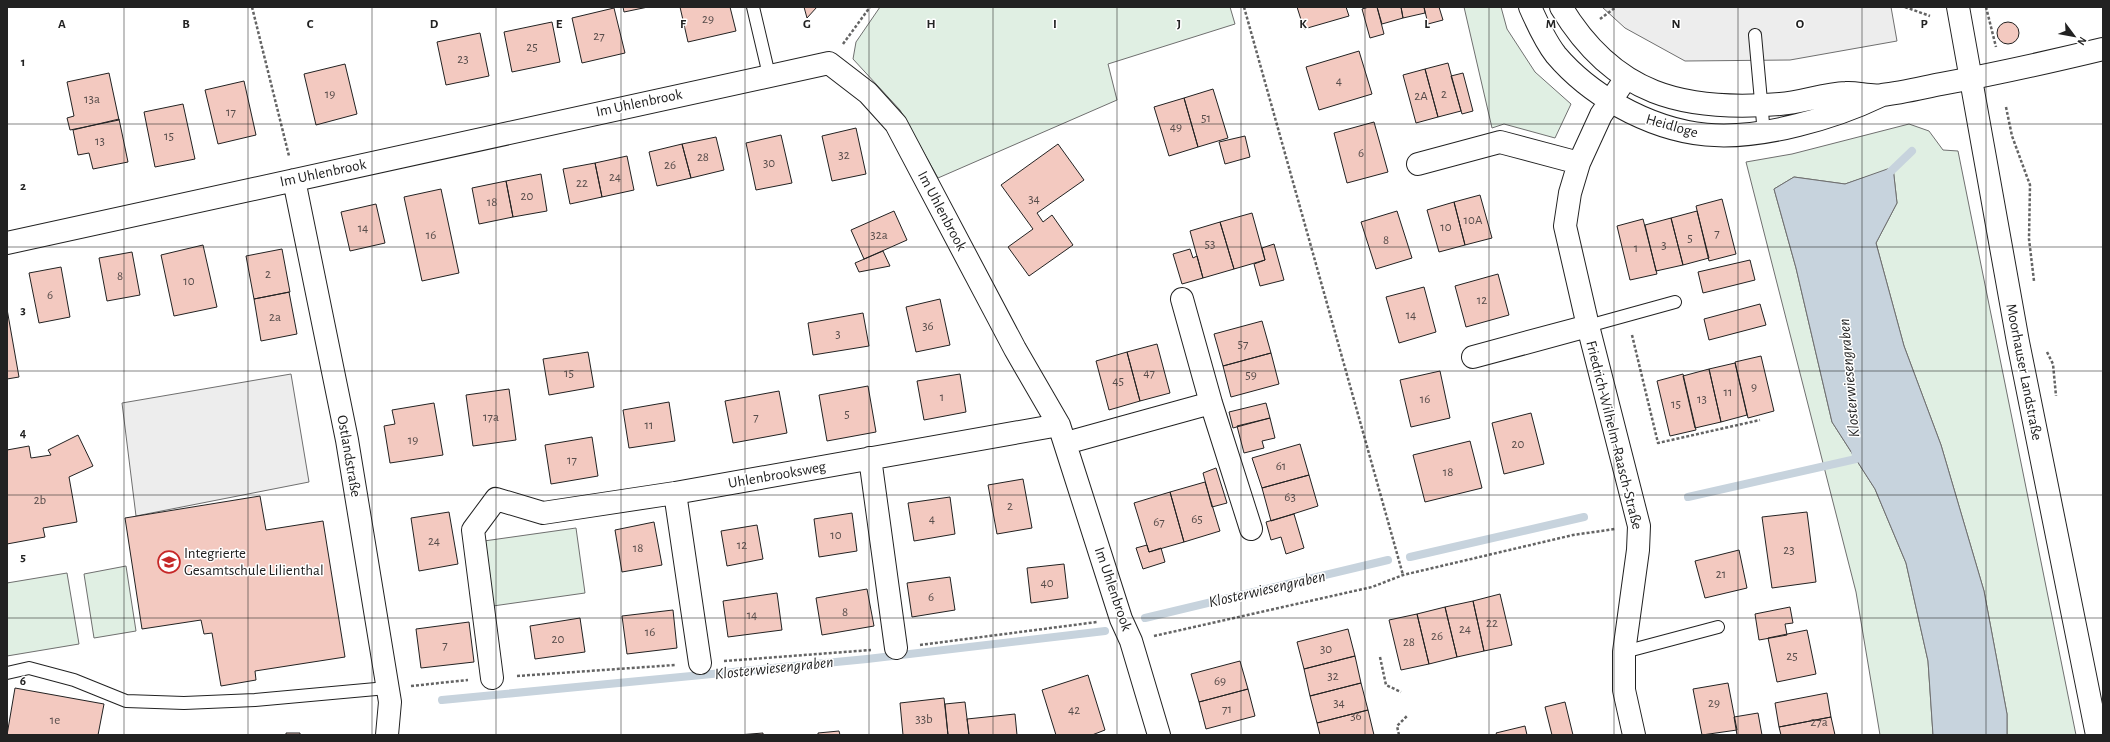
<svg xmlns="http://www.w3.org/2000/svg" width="2110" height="742" font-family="'Alegreya Sans',sans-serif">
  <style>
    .green { fill: #e0efe3; stroke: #6f6f6f }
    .parking { fill: #ededed; stroke: #6f6f6f }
    .water { fill: #c7d3dd; stroke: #6f6f6f }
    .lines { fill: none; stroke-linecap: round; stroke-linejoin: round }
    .stream { stroke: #c7d3dd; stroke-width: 8 }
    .building { fill: #f3c9c0; stroke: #222 }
    .service-casing { stroke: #222; stroke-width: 14 }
    .minor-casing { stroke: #222; stroke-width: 24 }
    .tertiary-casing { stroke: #222; stroke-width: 24 }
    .path { stroke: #646464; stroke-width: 2.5; stroke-dasharray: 3 2; stroke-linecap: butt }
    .service { stroke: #fff; stroke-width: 12 }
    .minor { stroke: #fff; stroke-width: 22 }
    .tertiary { stroke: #fff; stroke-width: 22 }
    .grid { fill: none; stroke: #222; stroke-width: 1; stroke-opacity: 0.55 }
    .labels { text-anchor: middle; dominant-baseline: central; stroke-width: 3; stroke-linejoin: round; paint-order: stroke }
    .number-label { font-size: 13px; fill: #564c4a }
    .street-label { font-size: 15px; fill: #222; stroke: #fff }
    .poi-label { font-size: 15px; fill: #222; stroke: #fff; text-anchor: start }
    .water-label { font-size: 16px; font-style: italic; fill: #222; stroke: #fff }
    .grid-label { font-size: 13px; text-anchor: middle; font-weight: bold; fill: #222; stroke: #fff; stroke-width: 3; stroke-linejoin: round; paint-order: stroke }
  </style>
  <rect width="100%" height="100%" fill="#fff"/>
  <!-- green -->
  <path class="green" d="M880,7h350l5,17 -127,40 9,36 -179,78 -38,-68 -47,-51 3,-17z
    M1464,7h37l6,22 28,43 36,32 -16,34 -51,-14 -12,4z
    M1909,124l20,7 14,19 15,1 118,584h-69v-21l-23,-123 -43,-146 -37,-99 -28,-103 21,-40 -4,-35 -48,16 -51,-7 -20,12 22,79 36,154 43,67 31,74 22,98 5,74h-53l-24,-143 -110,-430 46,-8z
    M576,528l9,65 -92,13 -9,-65z
    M126,566l10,65 -42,7 -10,-64z
    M67,573l12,71 -72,12v-73z"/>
  <!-- parking -->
  <path class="parking" d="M1602,7h289l6,34 -107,19 -105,1 -60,-33z
    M291,374l18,108 -173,34 -14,-113z"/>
  <!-- water -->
  <path class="water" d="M1893,167l4,36 -21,40 28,103 37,99 43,146 23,123v21h-74l-5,-74 -22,-98 -31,-74 -43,-67 -36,-154 -22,-79 20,-12 51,7z"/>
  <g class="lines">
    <!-- stream -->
    <path class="stream" d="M1887,175l25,-24
      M1688,497l168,-38 -1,-11
      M1410,557l174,-40
      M1145,618l243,-58
      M442,700l425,-41 238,-28"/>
  </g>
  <!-- building -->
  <path class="building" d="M623,7h25l-24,5z
    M680,7h50l6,24 -48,11z
    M804,7h13l-10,11z
    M1297,7h49l3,9 -45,13z
    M1369,7h8l7,27 -14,4 -8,-29z
    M1377,7h24l2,11 -21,6z
    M1401,7h23l1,6 -22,5z
    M1424,7h15l4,13 -15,4z
    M614,8l11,45 -43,10 -10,-45z
    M552,22l8,40 -48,10 -8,-40z
    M1997 33a11 11 0 1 1 22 0a11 11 0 1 1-22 0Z
    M480,33l9,43 -43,9 -9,-43z
    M1359,51l13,43 -53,16 -13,-43z
    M1448,63l13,48 -23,6 -13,-48z
    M345,64l12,50 -41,11 -12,-51z
    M1425,69l13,48 -22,6 -13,-48z
    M109,73l10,47 -49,10 -3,-12 7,-2 -7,-34z
    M1463,73l10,38 -11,3 -11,-38z
    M244,81l12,54 -38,9 -13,-54z
    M1213,89l15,49 -30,9 -14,-49z
    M1184,98l14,49 -29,9 -15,-49z
    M183,104l12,55 -40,8 -11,-55z
    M119,119l9,43 -35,7 -4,-16 -11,2 -5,-25z
    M1374,122l14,50 -41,11 -13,-50z
    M856,128l10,46 -34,7 -10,-45z
    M781,135l11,48 -36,7 -10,-47z
    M1245,136l5,21 -25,7 -6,-22z
    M716,137l8,33 -33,8 -9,-34z
    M682,144l9,34 -34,8 -8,-34z
    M1058,144l26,36 -47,33 6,9 9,-7 21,30 -44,31 -21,-29 25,-18 -32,-44z
    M627,156l7,34 -32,7 -7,-34z
    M595,163l7,34 -32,7 -7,-35z
    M541,174l6,37 -34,6 -7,-36z
    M506,181l7,36 -34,7 -7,-36z
    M441,189l18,84 -37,8 -18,-84z
    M1480,195l12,43 -27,7 -11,-43z
    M1722,199l14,55 -27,7 -13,-55z
    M1454,202l11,43 -26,7 -12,-42z
    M376,204l9,39 -35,8 -9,-39z
    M894,211l13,29 -43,19 -13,-29z
    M1397,211l15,47 -36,11 -15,-47z
    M1697,211l12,47 -26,7 -12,-47z
    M1252,213l13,47 -31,9 -14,-47z
    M1671,218l12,47 -27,6 -11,-46z
    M1643,219l14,55 -27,6 -13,-54z
    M1220,222l14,47 -31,9 -13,-47z
    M1274,244l10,36 -24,6 -6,-22 11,-4 -3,-12z
    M203,245l14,62 -43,9 -13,-61z
    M282,249l8,43 -36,7 -8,-43z
    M1190,249l3,9 4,-2 6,22 -21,6 -9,-30z
    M883,251l7,15 -31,6 -4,-9z
    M132,252l8,43 -33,6 -8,-43z
    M1750,260l5,20 -52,13 -5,-21z
    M61,267l9,50 -31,6 -10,-50z
    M1498,274l11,41 -43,12 -11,-41z
    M1424,287l12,45 -37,11 -13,-46z
    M289,292l8,42 -36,7 -7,-42z
    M940,299l10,46 -34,7 -10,-45z
    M1760,304l6,21 -57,15 -5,-21z
    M7,309l12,68 -12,2z
    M863,313l6,33 -56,9 -5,-32z
    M1262,321l9,32 -48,13 -9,-32z
    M1157,344l13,49 -30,8 -13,-49z
    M588,352l6,35 -45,8 -6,-36z
    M1127,352l13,49 -31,9 -13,-49z
    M1271,353l8,31 -48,13 -8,-31z
    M1761,356l13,55 -26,7 -13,-56z
    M1735,363l12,52 -26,7 -12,-53z
    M1709,369l12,53 -26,6 -12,-52z
    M1440,371l10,47 -39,9 -11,-47z
    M960,374l6,38 -42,8 -7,-39z
    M1683,374l13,56 -26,6 -13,-55z
    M868,386l8,46 -49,9 -8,-46z
    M509,389l7,51 -43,6 -7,-51z
    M779,391l8,42 -54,10 -8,-42z
    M669,402l6,39 -46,7 -6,-38z
    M434,403l9,52 -53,8 -6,-37 11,-2 -3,-14z
    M1266,403l4,15 -37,10 -4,-16z
    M1531,413l13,51 -40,10 -12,-51z
    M1270,418l5,20 -13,3 2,7 -20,5 -7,-27z
    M78,435l15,31 -24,11 8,45 -34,6 2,9 -38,7v-94l22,-4 2,12 20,-3 -3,-5z
    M592,437l6,39 -47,8 -6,-39z
    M1470,441l12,47 -57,14 -12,-47z
    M1300,444l9,31 -47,13 -10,-30z
    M1216,468l11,35 -15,4 -9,-34z
    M1309,475l9,31 -47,15 -9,-33z
    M1023,479l9,49 -35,6 -9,-49z
    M1205,482l15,49 -36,11 -14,-50z
    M1170,492l14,50 -35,10 -15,-49z
    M260,496l6,34 57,-9 22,136 -90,14 1,9 -35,6 -9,-53 -8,1 -3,-14 -59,9 -17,-111z
    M950,497l5,37 -41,7 -6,-38z
    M449,512l9,52 -39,7 -8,-53z
    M1807,512l9,70 -44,6 -10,-71z
    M852,513l5,38 -38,6 -5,-38z
    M1294,514l10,34 -18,6 -5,-17 -10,3 -5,-18z
    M654,522l8,43 -40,7 -7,-42z
    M757,525l6,34 -36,7 -6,-35z
    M1147,545l2,7 12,-4 4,14 -22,7 -7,-21z
    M1739,550l8,38 -42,10 -10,-37z
    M1064,564l4,34 -37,5 -4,-35z
    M950,577l5,33 -43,7 -5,-34z
    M867,589l7,37 -52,9 -6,-37z
    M777,593l5,37 -54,7 -5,-36z
    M1500,594l12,51 -28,6 -11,-50z
    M1473,601l11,50 -27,6 -12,-50z
    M1445,607l12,50 -28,7 -12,-50z
    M1790,607l3,16 -8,1 2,11 -28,5 -4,-26z
    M673,610l4,38 -50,6 -5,-38z
    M1417,614l12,50 -28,6 -12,-50z
    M580,618l5,34 -50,7 -5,-33z
    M469,622l5,40 -53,6 -5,-39z
    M1348,629l7,27 -51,13 -7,-27z
    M1807,630l9,44 -39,8 -9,-44z
    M1355,656l6,27 -51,13 -6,-27z
    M1240,661l8,28 -49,13 -8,-28z
    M1088,675l17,55 -13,5h-36l-14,-45z
    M1361,683l7,27 -51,13 -7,-27z
    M1728,683l9,47 -35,5 -9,-46z
    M15,688l89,16 -6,31h-91z
    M1248,689l7,27 -49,13 -7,-27z
    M1827,693l4,24 -52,10 -4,-24z
    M944,698l4,37h-45l-3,-32z
    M965,702l4,33h-21l-3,-31z
    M1565,702l8,33h-21l-7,-28z
    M1368,710l6,25h-54l-3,-12z
    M1758,713l4,22h-25l-3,-18z
    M1015,714l2,21h-48l-2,-16z
    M1831,717l4,18h-54l-2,-8z
    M1525,726l2,9h-30l-1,-2z
    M839,731l1,4h-22v-2z
    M286,733h14v2h-14z
    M763,733v2h-25z"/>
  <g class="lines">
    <!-- service casing -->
    <g class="service-casing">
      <path id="service" d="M753,7l16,68
        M1755,35l9,99
        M1588,326l87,-24
        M1624,652l94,-25
        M7,673l22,-5 45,12 52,21 58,2 71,-3 132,-12"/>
    </g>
    <!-- minor casing -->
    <g class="minor-casing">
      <path id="minor" d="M1530,7c7,16 15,34 26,48 17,20 40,38 63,51 61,34 112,36 179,19 29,-7 55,-16 82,-29
        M1561,7c53,88 122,105 219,97 22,-2 44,-10 66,-11 11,-1 24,4 36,2 19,-2 39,-7 59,-11 54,-10 108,-22 162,-35
        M1626,78l-25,37 -22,48 -9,30 -5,33 23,100 51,200 -1,24 -14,102v38l10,45
        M1418,164l82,-22 79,21
        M294,180l53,260 43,262 -3,33
        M7,243l822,-180 39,30 28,31 119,225 44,76 62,194 10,22 28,94
        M1182,299l29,104 40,126
        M1473,357l115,-31
        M1066,443l145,-40
        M870,458l26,190
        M675,493l25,170
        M492,678l-19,-148 23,-31 47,14 132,-20 384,-68"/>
    </g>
    <!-- tertiary casing -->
    <g class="tertiary-casing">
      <path id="tertiary" d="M1958,7l60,335 79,393"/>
    </g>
    <!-- path -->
    <path class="path" d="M252,7l37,149
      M1244,7l159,568
      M1905,7l25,9
      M1986,7l10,40
      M1600,19l16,-12
      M843,44l27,-37
      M2006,107l6,29 18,49 -1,54 5,42
      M1632,335l26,108 102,-23
      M2047,352l6,12 3,32
      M1154,636l218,-49 31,-12 170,-40 42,-6
      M920,645l177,-23
      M1380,657l6,28 15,7
      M724,661l147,-11
      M517,676l158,-11
      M411,686l57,-6
      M1399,735l-2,-9 10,-10"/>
    <!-- service -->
    <use href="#service" class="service"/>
    <!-- minor -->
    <use href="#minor" class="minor"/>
    <!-- tertiary -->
    <use href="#tertiary" class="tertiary"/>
  </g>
  <!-- grid -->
  <path class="grid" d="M124,7v728M248,7v728M372,7v728M496,7v728M621,7v728M745,7v728M869,7v728M993,7v728M1117,7v728M1241,7v728M1365,7v728M1489,7v728M1614,7v728M1738,7v728M1862,7v728M1986,7v728M7,124h2096M7,247h2096M7,371h2096M7,495h2096M7,618h2096"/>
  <!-- icons -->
  <defs>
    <g id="school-ring" transform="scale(1.15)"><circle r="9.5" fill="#fff" stroke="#c62828" stroke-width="1.5"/><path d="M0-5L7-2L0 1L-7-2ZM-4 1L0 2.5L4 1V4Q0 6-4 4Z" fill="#c62828"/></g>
  </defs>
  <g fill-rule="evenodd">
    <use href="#school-ring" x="169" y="562"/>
  </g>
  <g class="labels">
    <!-- number labels -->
    <g class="number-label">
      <text x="708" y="19">29</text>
      <text x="599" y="36">27</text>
      <text x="532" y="47">25</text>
      <text x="463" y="59">23</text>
      <text x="1339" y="81">4</text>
      <text x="330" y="94">19</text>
      <text x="1444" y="94">2</text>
      <text x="1421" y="96">2A</text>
      <text x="92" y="99">13a</text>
      <text x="231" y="112">17</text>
      <text x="1206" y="118">51</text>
      <text x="1176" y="127">49</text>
      <text x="169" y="136">15</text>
      <text x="100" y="141">13</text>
      <text x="1361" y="153">6</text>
      <text x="844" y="155">32</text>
      <text x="703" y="157">28</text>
      <text x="769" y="163">30</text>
      <text x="670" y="165">26</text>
      <text x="615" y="177">24</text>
      <text x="582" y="183">22</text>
      <text x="527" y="196">20</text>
      <text x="1034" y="199">34</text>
      <text x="492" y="202">18</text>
      <text x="1473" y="220">10A</text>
      <text x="1446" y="227">10</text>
      <text x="363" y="228">14</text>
      <text x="1717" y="233">7</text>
      <text x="431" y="235">16</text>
      <text x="879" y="235">32a</text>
      <text x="1690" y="238">5</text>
      <text x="1386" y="240">8</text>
      <text x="1210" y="244">53</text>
      <text x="1664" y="245">3</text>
      <text x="1636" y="248">1</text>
      <text x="268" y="274">2</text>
      <text x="120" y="276">8</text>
      <text x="189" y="281">10</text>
      <text x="50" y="295">6</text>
      <text x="1482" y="300">12</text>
      <text x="1411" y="315">14</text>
      <text x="275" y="317">2a</text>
      <text x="928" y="326">36</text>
      <text x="838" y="334">3</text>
      <text x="1243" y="344">57</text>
      <text x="569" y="373">15</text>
      <text x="1149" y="373">47</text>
      <text x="1251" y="375">59</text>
      <text x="1118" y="381">45</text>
      <text x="1754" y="387">9</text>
      <text x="1728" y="392">11</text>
      <text x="942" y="397">1</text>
      <text x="1425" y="399">16</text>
      <text x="1702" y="399">13</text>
      <text x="1676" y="404">15</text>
      <text x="847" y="414">5</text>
      <text x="491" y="417">17a</text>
      <text x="756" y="417">7</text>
      <text x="649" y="425">11</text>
      <text x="413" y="440">19</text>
      <text x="1518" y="444">20</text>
      <text x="572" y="460">17</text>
      <text x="1281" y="466">61</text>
      <text x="1448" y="472">18</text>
      <text x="1290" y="497">63</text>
      <text x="40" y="500">2b</text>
      <text x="1010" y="506">2</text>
      <text x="932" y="519">4</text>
      <text x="1197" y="519">65</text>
      <text x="1159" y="522">67</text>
      <text x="836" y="535">10</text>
      <text x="434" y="541">24</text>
      <text x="742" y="545">12</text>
      <text x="638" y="548">18</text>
      <text x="1789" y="550">23</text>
      <text x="1721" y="574">21</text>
      <text x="1047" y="583">40</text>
      <text x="931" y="597">6</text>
      <text x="845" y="612">8</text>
      <text x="752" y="615">14</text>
      <text x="1492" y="623">22</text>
      <text x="1465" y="629">24</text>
      <text x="650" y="632">16</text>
      <text x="1437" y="636">26</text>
      <text x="558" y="639">20</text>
      <text x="1409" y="642">28</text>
      <text x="445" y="645">7</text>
      <text x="1326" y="649">30</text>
      <text x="1792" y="656">25</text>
      <text x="1333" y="676">32</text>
      <text x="1220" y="681">69</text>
      <text x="1339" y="703">34</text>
      <text x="1714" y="703">29</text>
      <text x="1227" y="709">71</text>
      <text x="1074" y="710">42</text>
      <text x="1356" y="716">36</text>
      <text x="924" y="719">33b</text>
      <text x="55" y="720">1e</text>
      <text x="1819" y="722">27a</text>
    </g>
    <!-- street labels -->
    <g class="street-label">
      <text transform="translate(639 103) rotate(-12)">Im Uhlenbrook</text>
      <text transform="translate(1672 126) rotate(16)">Heidloge</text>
      <text transform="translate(323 173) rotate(-12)">Im Uhlenbrook</text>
      <text transform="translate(942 211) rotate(62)">Im Uhlenbrook</text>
      <text transform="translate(2024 372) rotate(79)">Moorhauser Landstraße</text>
      <text transform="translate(1614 435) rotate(76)">Friedrich-Wilhelm-Raasch-Straße</text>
      <text transform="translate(349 456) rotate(80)">Ostlandstraße</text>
      <text transform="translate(777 475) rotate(-10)">Uhlenbrooksweg</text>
      <text transform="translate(1113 589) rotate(71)">Im Uhlenbrook</text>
    </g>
    <!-- poi labels -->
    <g class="poi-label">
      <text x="184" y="553">Integrierte<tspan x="184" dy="17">Gesamtschule Lilienthal</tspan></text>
    </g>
    <!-- water labels -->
    <g class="water-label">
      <text transform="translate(1849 378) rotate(-95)">Klosterwiesengraben</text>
      <text transform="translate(1267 589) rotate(-13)">Klosterwiesengraben</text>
      <text transform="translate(774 668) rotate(-6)">Klosterwiesengraben</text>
    </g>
  </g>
  <g class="grid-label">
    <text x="62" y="28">A</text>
    <text x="186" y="28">B</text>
    <text x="310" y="28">C</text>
    <text x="434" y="28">D</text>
    <text x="559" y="28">E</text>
    <text x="683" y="28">F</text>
    <text x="807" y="28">G</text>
    <text x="931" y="28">H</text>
    <text x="1055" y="28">I</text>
    <text x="1179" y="28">J</text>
    <text x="1303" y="28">K</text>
    <text x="1427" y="28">L</text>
    <text x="1551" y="28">M</text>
    <text x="1676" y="28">N</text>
    <text x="1800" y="28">O</text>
    <text x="1924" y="28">P</text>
    <text x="23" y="66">1</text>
    <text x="23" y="190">2</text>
    <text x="23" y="314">3</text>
    <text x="23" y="437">4</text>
    <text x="23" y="561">5</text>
    <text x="23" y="685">6</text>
  </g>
  <!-- border -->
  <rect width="2110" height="742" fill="none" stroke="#222222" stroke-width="16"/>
  <!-- north arrow -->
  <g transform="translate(2074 36) rotate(122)" stroke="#ffffff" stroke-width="3" paint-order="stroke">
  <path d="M0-3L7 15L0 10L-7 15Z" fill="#222222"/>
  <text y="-6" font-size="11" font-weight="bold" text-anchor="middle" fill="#222222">N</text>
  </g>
</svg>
